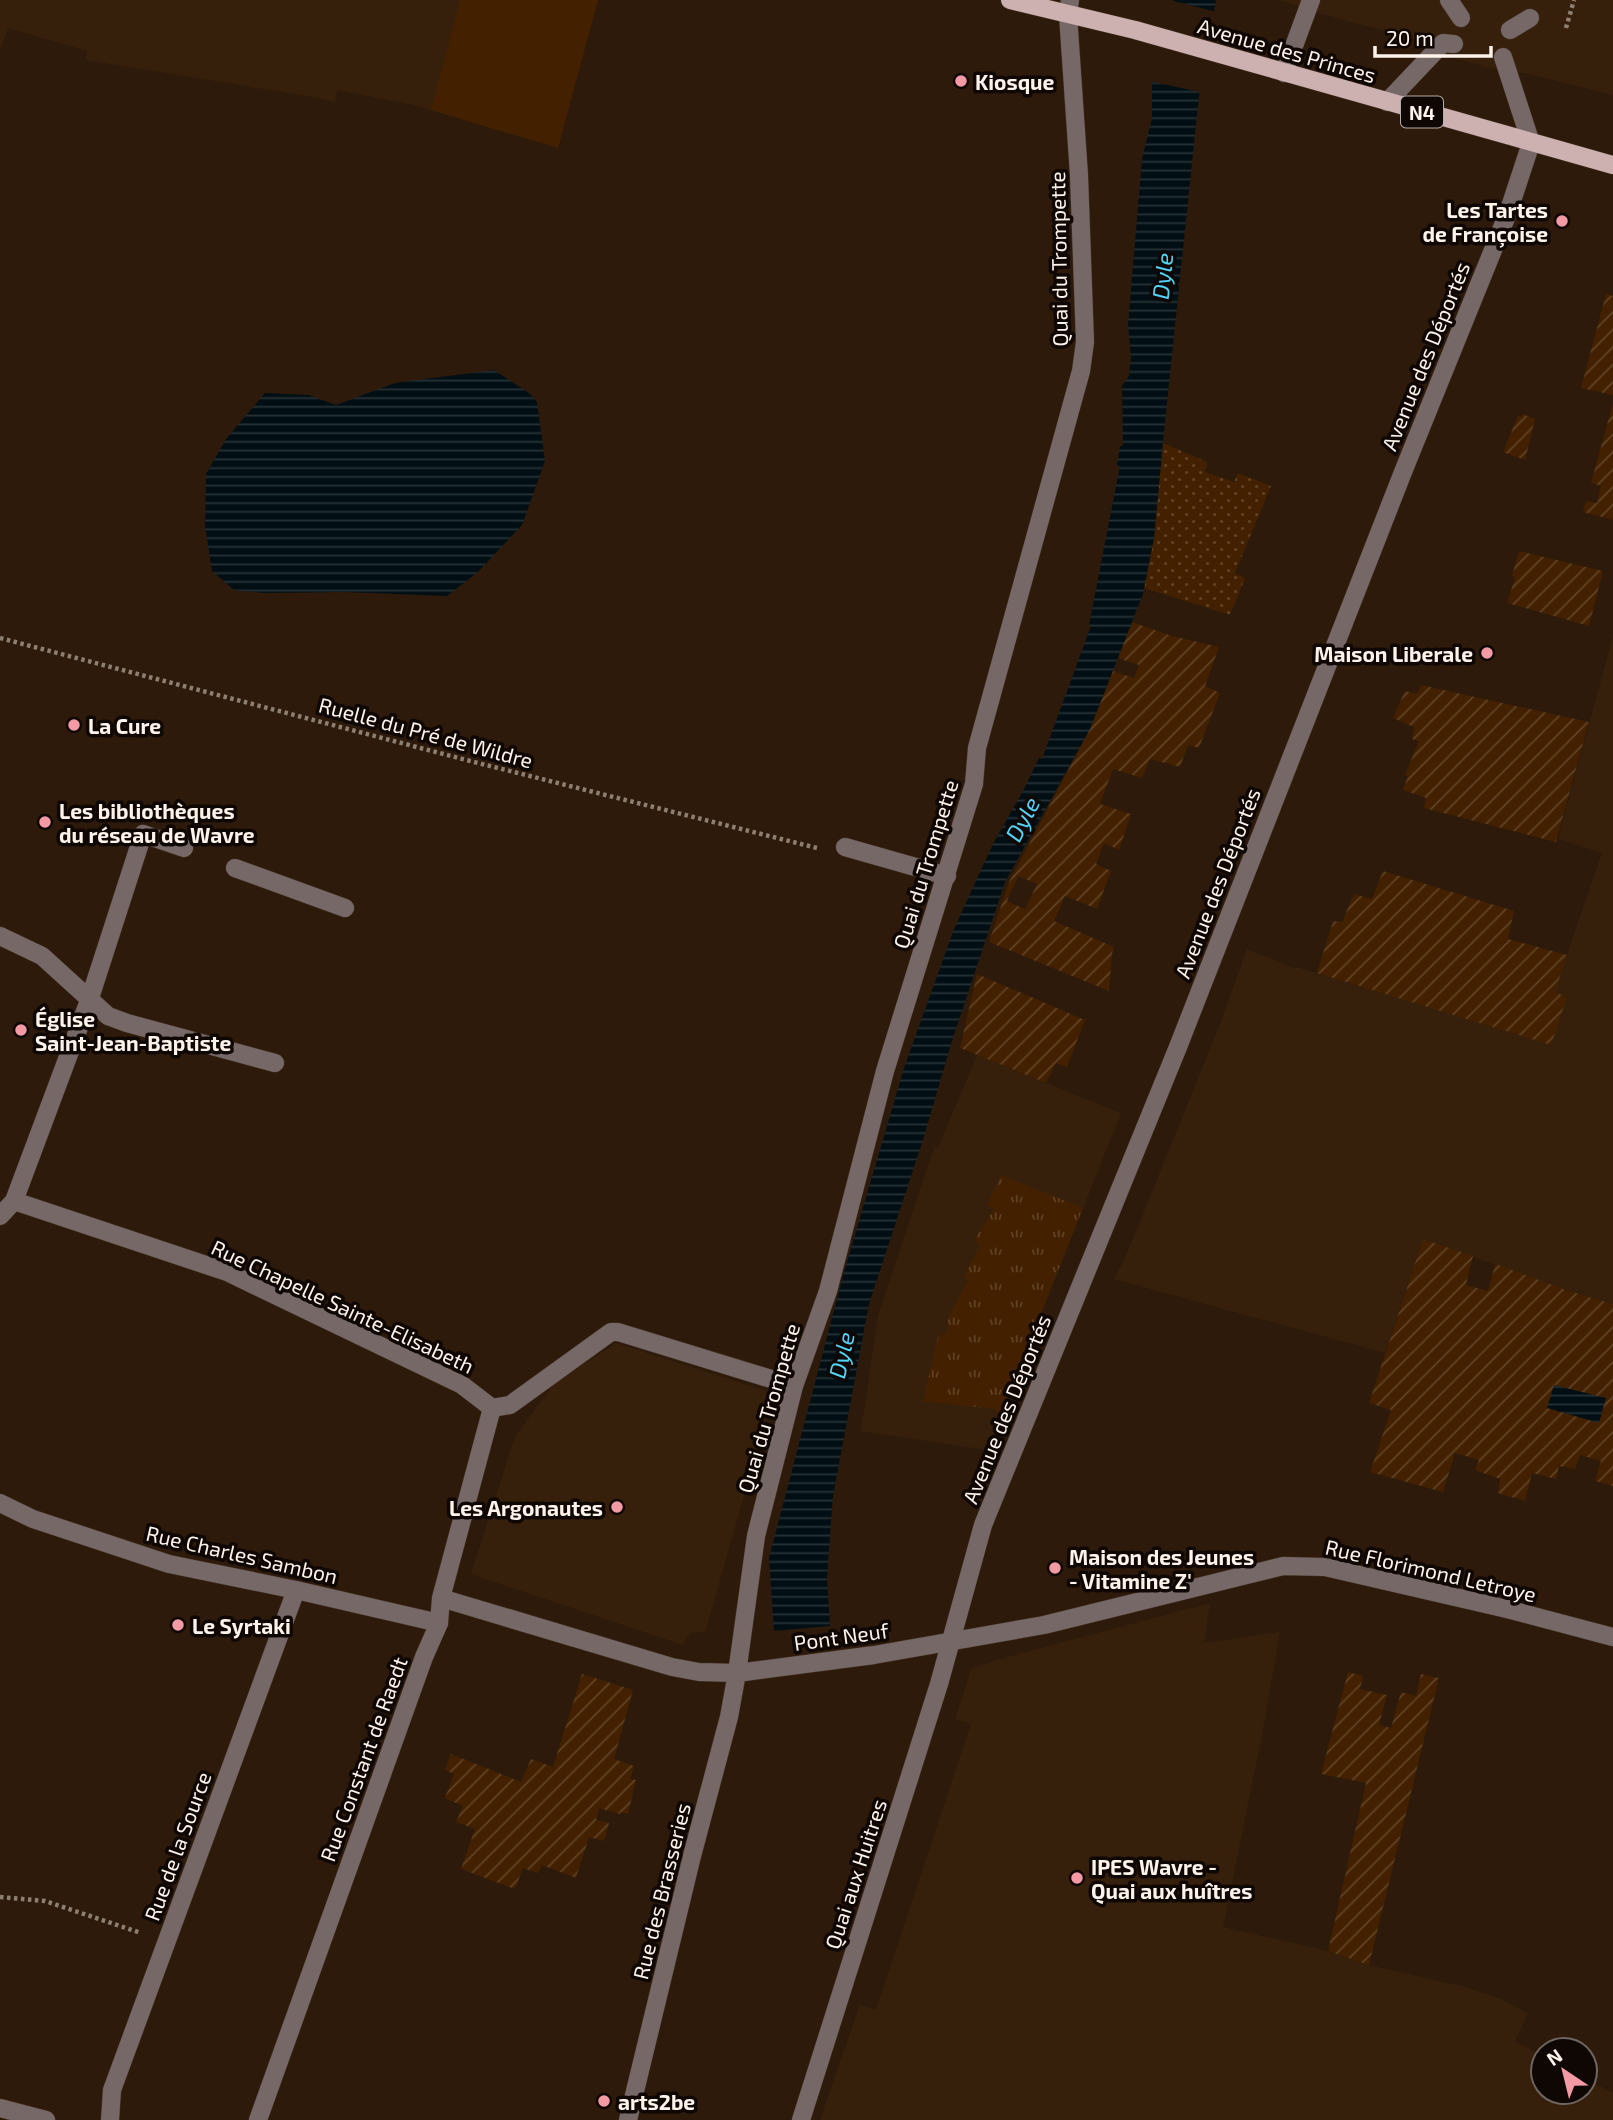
<svg xmlns="http://www.w3.org/2000/svg" width="1613" height="2120" font-family="'Exo 2',sans-serif">
  <style>
    .built { fill: #37200b }
    .grass { fill: url(#grass-dots) }
    .park { fill: url(#park-tufts) }
    .garden { fill: url(#garden-furrows); fill-rule: evenodd }
    .pitch { fill: #432100 }
    .water { fill: url(#water-rules) }
    .pier { fill: #2d1a0b }
    .lines { fill: none; stroke-linecap: round; stroke-linejoin: round }
    .service-casing { stroke: #463426; stroke-width: 19 }
    .pedestrian-casing { stroke: #463426; stroke-width: 19 }
    .minor-casing { stroke: #463426; stroke-width: 19 }
    .tertiary-casing { stroke: #463426; stroke-width: 19 }
    .primary-casing { stroke: #463426; stroke-width: 19 }
    .path { stroke: #8e7f73; stroke-width: 4.5; stroke-dasharray: 3.5 3.5; stroke-linecap: butt }
    .service { stroke: #756867; stroke-width: 18 }
    .pedestrian { stroke: #756867; stroke-width: 18 }
    .minor { stroke: #756867; stroke-width: 18 }
    .tertiary { stroke: #756867; stroke-width: 18 }
    .primary { stroke: #cdb1b0; stroke-width: 18 }
    .poi-dot { fill: #f49aa5; stroke: #0f0703; stroke-width: 2.5 }
    .labels { text-anchor: middle; dominant-baseline: central; stroke-width: 7; stroke-linejoin: round; paint-order: stroke }
    .shield { fill: #0f0703; stroke: #b6aca5; stroke-width: 2 }
    .shield-label { font-size: 19px; font-weight: bold; fill: #fdf3eb }
    .street-label { font-size: 21px; fill: #fdf3eb; stroke: #0f0703 }
    .poi-label { font-size: 21px; font-weight: bold; fill: #fdf3eb; stroke: #0f0703; text-anchor: start }
    .water-label { font-size: 23px; font-style: italic; fill: #52d4f9; stroke: #0f0703 }
  </style>
  <defs>
    <pattern id="grass-dots" width="8" height="8" patternUnits="userSpaceOnUse" patternTransform="scale(1.75)"><rect width="8" height="8" fill="#432100"/><path d="M2 2h.1M6 6h.1" fill="none" stroke="#5f4225" stroke-width="1.8" stroke-linecap="round"/></pattern>
    <pattern id="park-tufts" width="24" height="20" patternUnits="userSpaceOnUse" patternTransform="scale(1.75)"><rect width="24" height="20" fill="#432100"/><path d="M3 7l-1-3M5 7V3M7 7l1-3M15 17l-1-3M17 17v-4M19 17l1-3" fill="none" stroke="#5f4225"/></pattern>
    <pattern id="garden-furrows" width="10" height="10" patternUnits="userSpaceOnUse" patternTransform="scale(1.75)"><rect width="10" height="10" fill="#432100"/><path d="M-1 1l2-2M0 10L10 0M9 11l2-2" fill="none" stroke="#5f4225"/></pattern>
    <pattern id="water-rules" width="6" height="5" patternUnits="userSpaceOnUse" patternTransform="scale(1.75)"><rect width="6" height="5" fill="#010f14"/><path d="M0 2.5h6" fill="none" stroke="#273236"/></pattern>
  </defs>
  <rect width="100%" height="100%" fill="#2d1a0b"/>
  <!-- built -->
  <path class="built" d="M0,0h598l-40,148 -144,-43 -77,-15 -2,13 -16,-5 -233,-38 1,-9 -79,-23 -8,23z
    M1279,0h334v95l-84,-21 -35,-5 -43,-12 -33,-17 -110,-30z
    M1613,636v668l-44,-13 -146,-52 -38,114 -271,-74 12,-23 94,-232 27,-75 48,19 2,-1 253,77 4,-52 48,-139 -44,-14z
    M977,1055l144,58 -134,337 -126,-19 17,-115 56,-168h4z
    M616,1343l157,50 -68,240 -8,-1 -6,1 -5,5 -3,7 -212,-71 44,-138 39,-52z
    M1210,1603l-6,40 76,-11 -18,103 -39,192 105,24 41,14 96,22 36,12 27,14 -13,28 28,15v36h42v-14l28,15v27h-793l40,-116 16,6 95,-286 -16,-5 16,-50 22,-8z"/>
  <!-- grass -->
  <path class="grass" d="M1163,443l44,19 -2,10 29,10 4,-9 33,13 -36,87 10,5 -15,37 -86,-27 10,-50z"/>
  <!-- park -->
  <path class="park" d="M1001,1175l82,33 -84,211v-5l-4,-5 -72,-8 15,-64 9,-5 1,-14 20,-38 -4,-4 16,-31 -6,-5 20,-31 -7,-4z"/>
  <!-- garden -->
  <path class="garden" d="M1606,294l7,2v99l-32,-7z
    M1613,403v117l-30,-8 3,-11 11,2 4,-17 -10,-3z
    M1523,414l12,5 -10,41 -22,-8 15,-36 3,1z
    M1519,551l84,20 -14,55 -82,-23 8,-25 -3,-2z
    M1132,622l40,14 47,11 -14,39 15,7 -21,55 -11,-3 -8,22 -30,-8 -8,19 -29,-9 -13,35 31,10 -12,36 -15,-7 -8,21 15,7 -14,38 -32,-13 -11,25 60,26 -2,7 -3,37 -120,-49 20,-60 81,-153 23,-58 21,7 5,-13 -21,-7zM1018,876l19,8 -12,25 -18,-8z
    M1421,685l168,37 -33,120 -132,-34 2,-10 -23,-8 5,-14 -3,-1 14,-34 -7,-2 2,-12 -21,-9 12,-27 12,3z
    M1383,871l131,40 -6,28 59,16 -12,37 12,5 -16,48 -234,-72 16,-52 9,1 12,-28 18,5z
    M977,974l108,46 -18,47 -11,-4 -10,20 -86,-35z
    M1423,1239l50,17 -7,29 22,6 7,-27 74,27 44,13v182l-18,-5 6,-20 -21,-6 -5,14 -16,-3 -3,13 -24,-6 -7,28 -27,-8 2,-14 -25,-9 4,-10 -24,-7 -12,39 -73,-20 21,-62 -22,-7z
    M1348,1672l15,4 -3,13 27,6 -8,30 12,3 10,-36 15,4 5,-22 18,4 -70,287 -41,-14 38,-168 -45,-9z
    M582,1674l51,16 -19,69 20,7 -4,13 6,1 -8,34 -7,-2 -1,2 -21,-6 -3,12 13,3 -5,18 -15,-4 -13,41 -34,-13 -4,8 -15,-5 -8,21 -54,-20 14,-40 -19,-7 7,-16 -18,-8 9,-24 -9,-4 6,-16 70,28 10,-23 22,8z"/>
  <!-- pitch -->
  <path class="pitch" d="M460,0h138l-40,148 -127,-38z"/>
  <!-- water -->
  <path class="water" d="M1173,0h43l-17,96 -35,336 -10,106 -11,56 -53,135 -85,153 -53,159 -30,102 -53,161 -36,192 -6,81 3,49 -56,5 -5,-73 74,-282 61,-208 50,-139 39,-85 31,-55 15,-31 3,1 49,-133 -2,-1 31,-159 -3,-1 3,-18 3,-2 -1,-59 7,-10 2,-19 -3,-32 14,-166 10,-41v-34z
    M494,370l35,23 8,9 8,59 -23,64 -44,47 -31,24 -103,-4 -80,1 -30,-3 -22,-19 -7,-45 1,-52 20,-35 39,-46 44,2 27,10 59,-22z
    M1554,1385l52,13 -7,25 -52,-15z"/>
  <!-- pier -->
  <path class="pier" d="M1170,0l47,12 -13,81 -55,-12z"/>
  <g class="lines">
    <!-- service casing -->
    <g class="service-casing">
      <path id="service" d="M1449,0l12,18
        M1510,30l20,-12
        M1503,57l28,86
        M1284,73l27,-73
        M1387,102l56,-59 11,1
        M143,834l41,14
        M845,847l102,29
        M235,868l110,40"/>
    </g>
    <!-- pedestrian casing -->
    <g class="pedestrian-casing">
      <path id="pedestrian" d="M0,1503l33,16 136,45 127,26 143,33
        M110,2120l2,-30 184,-500"/>
    </g>
    <!-- minor casing -->
    <g class="minor-casing">
      <path id="minor" d="M0,936l42,20 66,60 19,7 148,40
        M14,1201l213,71 235,113 30,23 18,-3 101,-73h7l176,54
        M0,1216l14,-15 76,-203 53,-164
        M441,1598l231,69 27,5 38,1 137,-18 170,-30 239,-59 42,1 182,42 106,28
        M258,2120l166,-463 15,-34 2,-25 51,-190
        M628,2120l64,-264 37,-139 8,-44 19,-137 38,-150 34,-95 57,-220 89,-287 3,-36 104,-377 4,-29 -6,-167 -11,-160 2,-15
        M801,2120l138,-436 44,-159 195,-478 225,-575 105,-259 23,-70"/>
    </g>
    <!-- tertiary casing -->
    <g class="tertiary-casing">
      <path id="tertiary" d="M0,2108l46,12"/>
    </g>
    <!-- primary casing -->
    <g class="primary-casing">
      <path id="primary" d="M1010,0l125,30 478,135"/>
    </g>
    <!-- path -->
    <path class="path" d="M1566,28l8,-28
      M0,638l474,124 343,86
      M0,1897l45,4 96,32"/>
    <!-- service -->
    <use href="#service" class="service"/>
    <!-- pedestrian -->
    <use href="#pedestrian" class="pedestrian"/>
    <!-- minor -->
    <use href="#minor" class="minor"/>
    <!-- tertiary -->
    <use href="#tertiary" class="tertiary"/>
    <!-- primary -->
    <use href="#primary" class="primary"/>
  </g>
  <!-- markers -->
  <g class="poi-dot">
    <circle cx="961" cy="81" r="7"/>
    <circle cx="1562" cy="221" r="7"/>
    <circle cx="1487" cy="653" r="7"/>
    <circle cx="74" cy="725" r="7"/>
    <circle cx="45" cy="822" r="7"/>
    <circle cx="21" cy="1030" r="7"/>
    <circle cx="617" cy="1507" r="7"/>
    <circle cx="1055" cy="1568" r="7"/>
    <circle cx="178" cy="1625" r="7"/>
    <circle cx="1077" cy="1878" r="7"/>
    <circle cx="604" cy="2101" r="7"/>
  </g>
  <g class="labels">
    <!-- shield labels -->
    <rect class="shield" x="1401" y="96.5" width="42" height="31" rx="5"/>
    <g class="shield-label">
      <text x="1422" y="112">N4</text>
    </g>
    <!-- street labels -->
    <g class="street-label">
      <text transform="translate(1287 50) rotate(16)">Avenue des Princes</text>
      <text transform="translate(1058 259) rotate(-91)">Quai du Trompette</text>
      <text transform="translate(1425 356) rotate(-68)">Avenue des Déportés</text>
      <text transform="translate(426 732) rotate(15)">Ruelle du Pré de Wildre</text>
      <text transform="translate(925 864) rotate(-73)">Quai du Trompette</text>
      <text transform="translate(1217 883) rotate(-69)">Avenue des Déportés</text>
      <text transform="translate(343 1306) rotate(25)">Rue Chapelle Sainte-Elisabeth</text>
      <text transform="translate(768 1408) rotate(-74)">Quai du Trompette</text>
      <text transform="translate(1006 1409) rotate(-68)">Avenue des Déportés</text>
      <text transform="translate(242 1554) rotate(13)">Rue Charles Sambon</text>
      <text transform="translate(1431 1570) rotate(13)">Rue Florimond Letroye</text>
      <text transform="translate(841 1636) rotate(-8)">Pont Neuf</text>
      <text transform="translate(363 1759) rotate(-70)">Rue Constant de Raedt</text>
      <text transform="translate(177 1846) rotate(-70)">Rue de la Source</text>
      <text transform="translate(855 1874) rotate(-72)">Quai aux Huitres</text>
      <text transform="translate(661 1891) rotate(-76)">Rue des Brasseries</text>
    </g>
    <!-- poi labels -->
    <g class="poi-label">
      <text x="975" y="81">Kiosque</text>
      <text x="1548" y="209" text-anchor="end">Les Tartes<tspan x="1548" dy="24">de Françoise</tspan></text>
      <text x="1473" y="653" text-anchor="end">Maison Liberale</text>
      <text x="88" y="725">La Cure</text>
      <text x="59" y="810">Les bibliothèques<tspan x="59" dy="24">du réseau de Wavre</tspan></text>
      <text x="35" y="1018">Église<tspan x="35" dy="24">Saint-Jean-Baptiste</tspan></text>
      <text x="603" y="1507" text-anchor="end">Les Argonautes</text>
      <text x="1069" y="1556">Maison des Jeunes<tspan x="1069" dy="24">- Vitamine Z'</tspan></text>
      <text x="192" y="1625">Le Syrtaki</text>
      <text x="1091" y="1866">IPES Wavre -<tspan x="1091" dy="24">Quai aux huîtres</tspan></text>
      <text x="618" y="2101">arts2be</text>
    </g>
    <!-- water labels -->
    <g class="water-label">
      <text transform="translate(1162 276) rotate(-84)">Dyle</text>
      <text transform="translate(1022 819) rotate(-62)">Dyle</text>
      <text transform="translate(841 1355) rotate(-77)">Dyle</text>
    </g>
  </g>
  <!-- north arrow -->
  <g transform="translate(1564 2071) rotate(325)"><circle r="33" fill="#0f0703" stroke="#6e6560" stroke-width="2"/>
  <path d="M0-5L12 26L0 18L-12 26Z" fill="#f49aa5"/>
  <text y="-10" font-size="19" font-weight="bold" text-anchor="middle" fill="#fdf3eb">N</text>
  </g>
  <!-- scale -->
  <path d="M1375 46v10h116v-10" fill="none" stroke="#fdf3eb" stroke-width="3.5"/>
  <text x="1386" y="46" font-size="21" fill="#fdf3eb" stroke="#0f0703" stroke-width="5" paint-order="stroke">20 m</text>
</svg>
